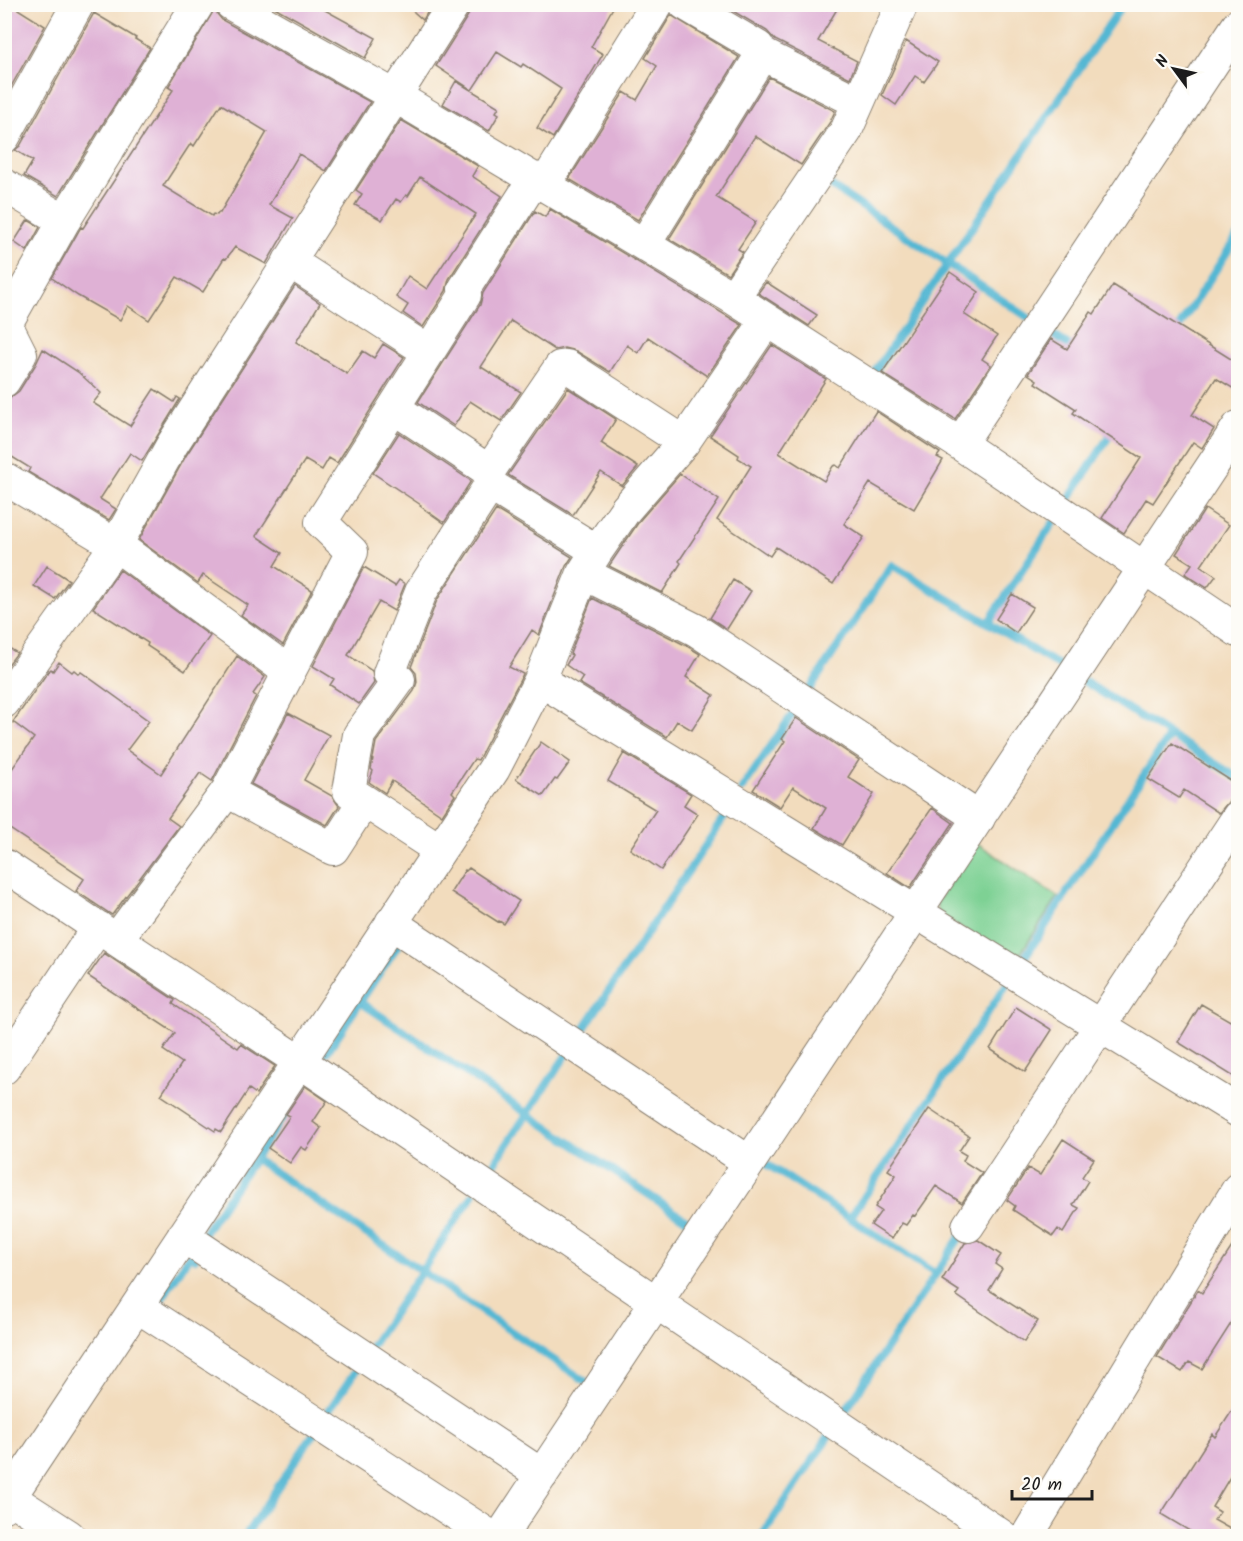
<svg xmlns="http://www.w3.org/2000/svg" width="1243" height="1541" font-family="Kalam,sans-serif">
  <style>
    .green { fill: #7ed194; stroke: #4d7658; stroke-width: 1.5 }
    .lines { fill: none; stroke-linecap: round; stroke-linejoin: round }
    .stream { stroke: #55b7d3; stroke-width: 8 }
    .building { fill: #dfb1d5; fill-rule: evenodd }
    .street-casing { stroke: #877c6c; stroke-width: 34 }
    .street { stroke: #fff; stroke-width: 32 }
  </style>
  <rect width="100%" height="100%" fill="#fdfcf7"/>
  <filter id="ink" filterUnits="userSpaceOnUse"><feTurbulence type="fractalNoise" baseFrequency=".0167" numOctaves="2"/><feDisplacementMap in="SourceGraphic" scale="12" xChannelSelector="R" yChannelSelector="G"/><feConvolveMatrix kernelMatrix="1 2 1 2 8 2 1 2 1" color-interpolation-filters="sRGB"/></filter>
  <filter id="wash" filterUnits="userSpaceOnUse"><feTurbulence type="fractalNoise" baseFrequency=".008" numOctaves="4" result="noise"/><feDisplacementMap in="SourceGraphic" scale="24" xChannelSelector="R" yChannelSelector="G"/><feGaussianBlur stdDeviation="1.35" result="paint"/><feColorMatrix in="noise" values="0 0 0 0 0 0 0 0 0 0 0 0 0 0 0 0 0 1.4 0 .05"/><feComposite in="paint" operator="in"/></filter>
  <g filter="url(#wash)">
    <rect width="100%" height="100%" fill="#f2dcbd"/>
    <!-- green -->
    <path class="green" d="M977,843l81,54 -43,65 -77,-48 -2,-11z"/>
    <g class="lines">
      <!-- stream -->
      <path class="stream" d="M825,182l207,138
        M1050,333l28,18
        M1174,335l64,-100
        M876,370l247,-366
        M1067,502l48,-75
        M988,623l65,-100
        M1085,682l153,96
        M807,693l85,-128 169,102
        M742,789l54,-80
        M1021,963l149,-228
        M360,1002l334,223
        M577,1039l152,-229
        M327,1052l71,-107
        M255,1159l333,224
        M768,1165l168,109
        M487,1174l80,-120
        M850,1218l157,-234
        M204,1233l101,-149
        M159,1303l31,-48 5,4
        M370,1348l103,-153
        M844,1413l120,-182
        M325,1416l34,-50
        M245,1536l71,-106
        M762,1536l68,-102"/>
    </g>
    <g id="blocks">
      <!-- building -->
      <path class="building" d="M4,4h6l35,22 -41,73z
        M269,4h45l62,34 -11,20z
        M405,4h27l-9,16z
        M472,4h143l-24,43 12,7 -50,84 -16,-10 24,-39 -38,-25 -2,3 -24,-15 -25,38 -36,-24 33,-52z
        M721,4h119l-22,37 39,20 -7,17 -75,-38 -8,-9z
        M214,10l8,10 148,82 -44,69 -27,-17 -30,51 24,13 -27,46 -31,-17 -9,12 -2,-1 -21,34 -26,-15 -28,43 -21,-14 -8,14 -42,-24 -26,-18 29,-51 2,1 90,-138 -5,-3zM221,104l46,28 -47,81 -1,-1 -2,3 -4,-1 -1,2 -49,-30 28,-43 3,3z
        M94,13l42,25 -1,1 15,9 -92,148 -34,-20 9,-15 -18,-11 5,-4z
        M671,15l68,42 -101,163 -69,-41 55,-87 13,8 20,-34 -12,-8z
        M906,41l32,21 -14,20 -9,-6 -19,29 -14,-10z
        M769,77l66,34 -5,11 -29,43 -46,-29 -39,61 40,25 -18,27 5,3 -15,22 -59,-35z
        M456,81l43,26 -3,5 3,2 -10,17 -46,-27z
        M401,120l77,46 -6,10 30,20 -53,83 -3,12 -23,36 -20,-14 5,-8 -12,-8 12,-21 19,13 49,-75 -56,-37 -12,19 -2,-1 -5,7 -5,-3 -14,21 -27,-15 7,-11 -6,-4z
        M550,209l192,116 -35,51 -59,-39 -10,16 -11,-8 -17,27 -34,-21 -12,-3 -9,2 -44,-29 -30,46 40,25 -20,29 -31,-20 -16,25 -36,-24 62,-97 3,-12 52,-82 10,6z
        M28,220l12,7 -13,24 -13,-9z
        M950,272l29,20 -15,22 33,22 -15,23 9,6 -36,54 -73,-46z
        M766,282l51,33 -8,11 -51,-33z
        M1113,285l126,79v28l-23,-14 -24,37 22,14 -12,19 -9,-6 -40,61 -7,-4 -22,34 -22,-15 39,-60 -68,-45 3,-4 -41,-26 2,-3 -9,-6 23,-35 16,10 24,-37 3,2z
        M295,286l25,17 -24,39 51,32 16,-23 11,7 9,-14 21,13 -67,106 -8,-5 -7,12 -17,-10 -49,76 26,17 -8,13 38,24 -29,55 -42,-30 7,-10 -45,-30 -5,8 -59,-43 48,-86z
        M772,345l54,34 -47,74 45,28 9,-15 3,-1 4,3 36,-57 64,42 -3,4 6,3 -29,49 -44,-26 -26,41 20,13 -31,47 -57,-37 -6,9 -53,-36 34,-54 -13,-8 1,-3 -29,-19z
        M43,349l35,23 23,21 -8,10 37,23 24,-37 20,13 3,-5 3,2 -38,62 -12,-8 -30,46 16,10 -7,11 -81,-48 2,-4 -26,-16v-45l7,-10 8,-6 17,-27z
        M568,388l48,31 -15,24 37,24 -16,19 -21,-14 -28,43 -65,-40z
        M399,433l72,48 -27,42 -24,-17 1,-1 -48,-32z
        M680,474l39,26 -40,61 2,2 -19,30 -53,-27 31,-46z
        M1205,509l24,16 -28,41 15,10 -9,12 -22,-14 7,-10 -16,-10z
        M496,510l76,47 -6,9 -27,69 -7,-5 -23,37 14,7 -45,86 -4,-1 -22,33 3,3 -13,20 -50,-34 -7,12 -16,-11 4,-11 -2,-2 5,-27 38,-51 3,-9 -1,-9 -5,-6 26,-67z
        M47,566l22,14 -14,19 -21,-13z
        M364,567l31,19 4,-6 6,4 -11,27 -15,-9 -31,53 24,16 2,12 -15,21 -29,-19 4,-6 -21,-13z
        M120,570l90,66 -25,35 -38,-25 1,-3 -55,-35z
        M733,580l18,11 -24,38 -17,-11z
        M1012,594l21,13 -17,26 -20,-14z
        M592,598l95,48 13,8 -14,23 28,18 -22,35 -15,-9 -10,16 -88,-54 4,-6 -17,-12 6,-10 -2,-1z
        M4,645l13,8 -13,17z
        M237,656l28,21 -12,17 3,2 -44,85 -12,-8 -32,45 11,8 -67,89 -36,-24 8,-12 -80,-54v-45l30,-42 -21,-16 34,-49 4,-4 2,2 6,-9 13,10 2,-2 5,4 2,-2 68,49 -22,29 34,24z
        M288,713l41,22 -25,45 28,16 7,10 -12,19 -76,-41z
        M796,718l63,42 -11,17 26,17 -32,51 -28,-17 12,-20 -33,-21 -13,20 -27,-17 32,-49 -3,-2z
        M541,742l29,20 -13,18 -2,-1 -12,17 -27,-17z
        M1172,743l67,43v10l-3,4 -7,1 -10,12 -35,-23 -5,8 -31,-19z
        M624,753l67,41 -7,11 14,9 -37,56 -31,-21 26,-39 -48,-29z
        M932,808l21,15 -43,65 -23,-15z
        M469,868l50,33 -15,23 -5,-3 -1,1 -47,-30 14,-22 1,1z
        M104,953l71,47 -2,4 65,44 3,-4 34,22 -19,28 -7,-5 -28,43 -5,-3 -1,2 -54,-36 21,-32 -19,-13 12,-17 -87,-57z
        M1201,1004l38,22v54l-61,-38z
        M1016,1007l36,23 -27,42 -35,-23z
        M305,1086l22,15 -14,21 8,6 -15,22 -5,-3 -11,16 -22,-15 22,-32 -4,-2z
        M929,1109l40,27 -10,15 7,4 -3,6 19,12 -20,30 -26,-17 -21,30 -2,-1 -7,10 -4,-2 -10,16 -21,-14 10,-14 -6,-4 21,-32 -8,-5z
        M1063,1139l31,20 -12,18 6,4 -15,24 6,3 -16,25 -5,-4 -5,7 -40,-26 2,-4 -8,-6 21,-32 12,7z
        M1239,1236v75l-37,58 -13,-7 -7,10 -25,-15 41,-67 4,3z
        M978,1240l23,15 -6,9 7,5 -13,21 49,31 -14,21 -68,-47 3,-4 -17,-11 23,-37z
        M1239,1400v62l-27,45 8,5 -6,8 25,14v2h-41l-37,-22 51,-80 3,3z"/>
    </g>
  </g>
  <g filter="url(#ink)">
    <use href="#blocks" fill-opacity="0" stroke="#877c6c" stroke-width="1.5"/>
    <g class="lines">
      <!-- street casing -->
      <g class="street-casing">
        <path id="street" d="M231,4l164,92 338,202 227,146 278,187
          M762,54l96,48
          M4,137l74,-133
          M545,184l112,-180
          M4,185l60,36
          M644,245l118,-191 -4,-7 -73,-43
          M289,261l140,91
          M733,298l113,-167 56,-127
          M4,381l17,-27 -15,-30 58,-103 134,-217
          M394,408l95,63 1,14 107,66
          M960,444l278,-419
          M489,471l71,-104 7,-1 117,76
          M4,478l112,67 173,127
          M583,573l113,57 283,188
          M540,680l698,431
          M4,702l112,-157 56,-100 282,-441
          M227,791l106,58 31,-48
          M440,850l-91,-59 10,-56 40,-55 -10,-7 32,-81 69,-107
          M4,865l295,196 703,475
          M391,923l358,239
          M117,939l110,-148 125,-239 -31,-30 144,-227 -1,-6 71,-111
          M4,1068l94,-141
          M968,1226l270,-409
          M183,1236l359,239
          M137,1306l353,230
          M4,1494l65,42
          M4,1506l490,-737 46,-89 43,-107 14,-22 29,-42 58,-67 83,-122
          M501,1536l737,-1109
          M1027,1536l211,-347"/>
      </g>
      <!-- street -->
      <use href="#street" class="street"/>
    </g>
  </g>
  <!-- margin -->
  <rect width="1243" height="1541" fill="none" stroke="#fdfcf7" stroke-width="24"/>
  <!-- north arrow -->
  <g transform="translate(1174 69) rotate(303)" stroke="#fdfcf7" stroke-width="4.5" paint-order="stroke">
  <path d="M0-4.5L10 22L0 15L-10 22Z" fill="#1c1c1c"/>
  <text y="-9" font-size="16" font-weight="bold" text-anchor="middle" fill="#1c1c1c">N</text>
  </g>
  <!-- scale -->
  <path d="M1012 1490v9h80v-9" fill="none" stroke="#1c1c1c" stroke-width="3"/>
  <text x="1021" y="1490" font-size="18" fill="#1c1c1c" stroke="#fdfcf7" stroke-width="4.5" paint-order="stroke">20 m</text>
</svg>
